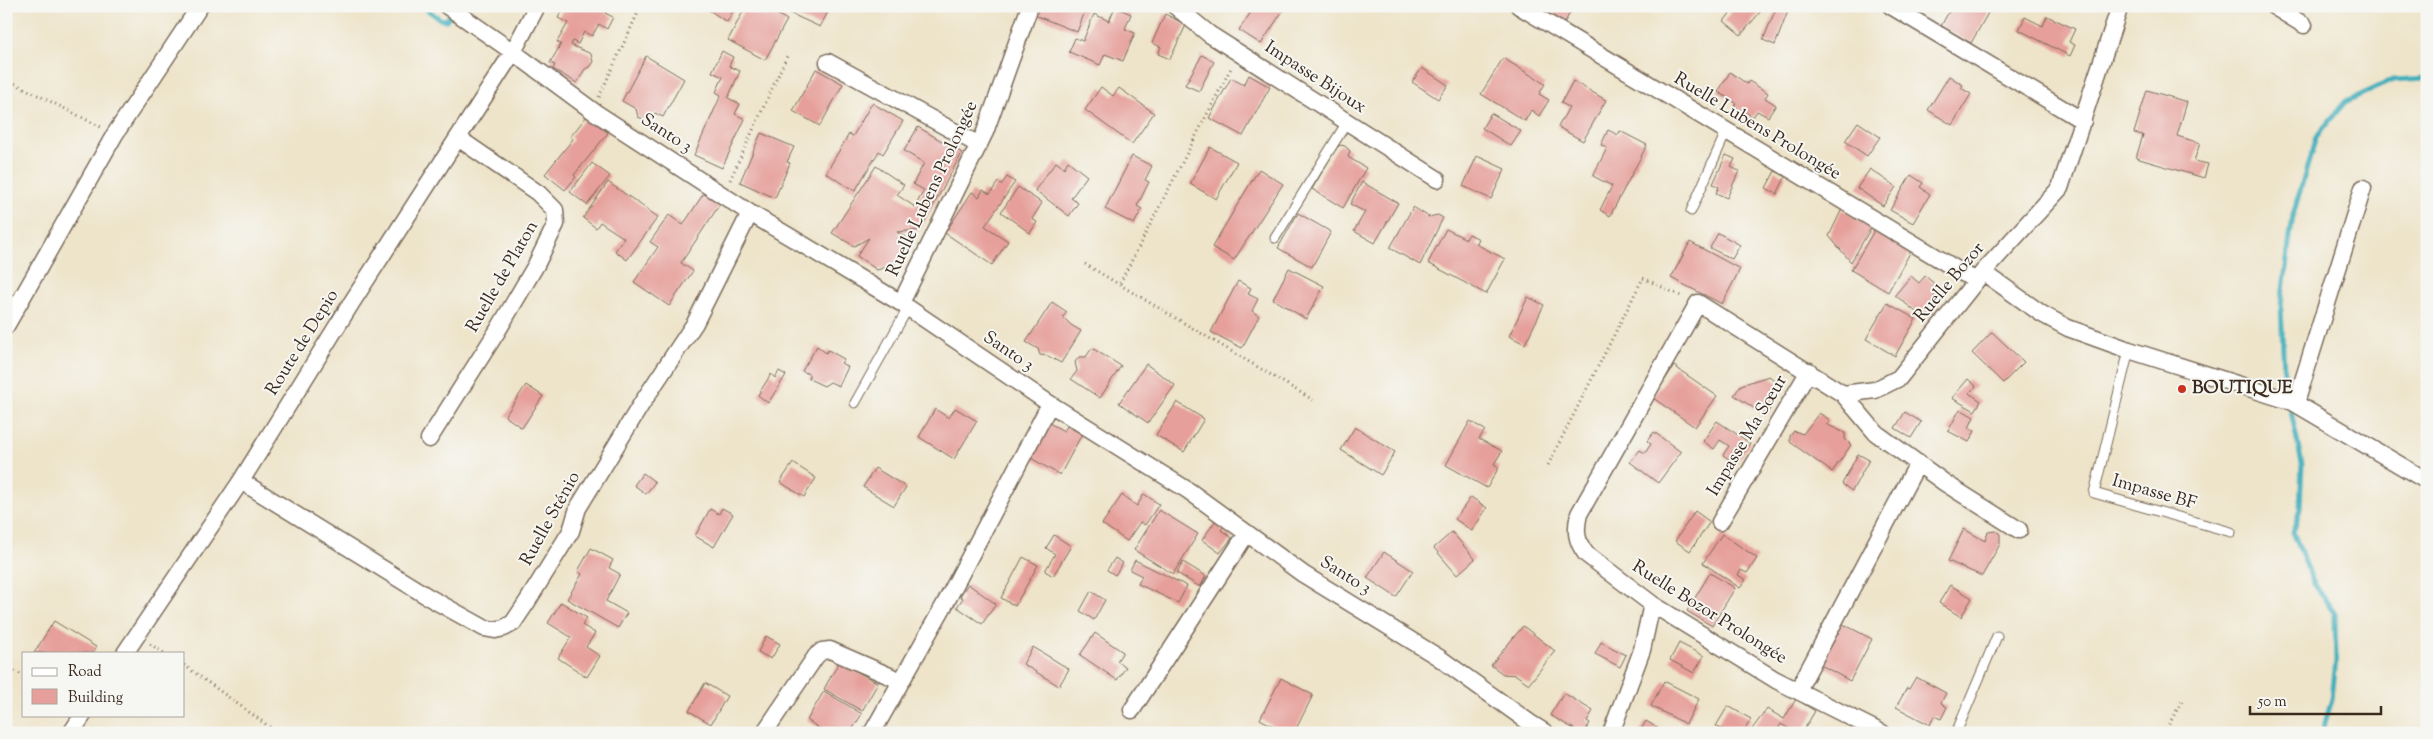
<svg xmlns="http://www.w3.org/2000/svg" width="2433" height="739" font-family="'Sorts Mill Goudy',serif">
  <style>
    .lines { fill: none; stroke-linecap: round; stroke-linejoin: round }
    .stream { stroke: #40afbc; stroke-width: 5 }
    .building { fill: #e69f9a }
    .lane-casing { stroke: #7a6b5a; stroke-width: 11 }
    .street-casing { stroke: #7a6b5a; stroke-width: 19 }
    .path { stroke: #7a6b5a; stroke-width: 3; stroke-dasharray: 1 4; stroke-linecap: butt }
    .lane { stroke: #fff; stroke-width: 9 }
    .street { stroke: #fff; stroke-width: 16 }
    .poi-dot { fill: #c8321e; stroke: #f6f6f2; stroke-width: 2 }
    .labels { text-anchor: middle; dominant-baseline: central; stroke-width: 4; stroke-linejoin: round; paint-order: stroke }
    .street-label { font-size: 18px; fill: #3b2a1e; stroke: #f6f6f2 }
    .poi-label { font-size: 18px; font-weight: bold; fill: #3b2a1e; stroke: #f6f6f2; text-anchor: start }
  </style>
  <rect width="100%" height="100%" fill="#f6f6f2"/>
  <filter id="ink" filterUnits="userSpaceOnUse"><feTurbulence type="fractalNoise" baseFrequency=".02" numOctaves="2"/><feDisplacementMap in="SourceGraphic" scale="10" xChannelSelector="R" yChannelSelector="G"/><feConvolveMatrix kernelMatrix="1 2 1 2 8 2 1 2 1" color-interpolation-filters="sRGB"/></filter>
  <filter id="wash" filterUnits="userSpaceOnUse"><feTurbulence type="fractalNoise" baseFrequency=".0096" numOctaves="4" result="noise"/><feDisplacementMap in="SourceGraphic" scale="20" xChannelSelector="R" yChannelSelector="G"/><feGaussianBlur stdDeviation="1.12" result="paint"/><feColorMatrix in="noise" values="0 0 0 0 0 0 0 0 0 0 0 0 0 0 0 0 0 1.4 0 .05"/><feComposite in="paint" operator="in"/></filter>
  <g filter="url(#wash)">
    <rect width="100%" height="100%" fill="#eee4ca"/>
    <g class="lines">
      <!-- stream -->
      <path class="stream" d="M422,6l18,13 6,1 7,-8
        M2289,397l-5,-24 -3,-68 12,-90 23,-78 29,-35 48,-22 34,-2
        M2290,406l12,58 -2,45 -7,23 20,50 22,32 1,46 -4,39 -10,34"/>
    </g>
    <g id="blocks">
      <!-- building -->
      <path class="building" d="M565,6h43l-3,7 8,4 -6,12 -8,-5 -7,12 -8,-4 -6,12 -5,-3 -2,4 20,9 2,8 -4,5 -4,2 -8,14 -24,-14 2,-4 -5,-2 11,-19 -4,-2 11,-19 -10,-5z
        M703,6h33l-9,16z
        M746,6h18l23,14 -22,40 -37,-20z
        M787,6h44l-11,21 -35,-16z
        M1035,6h52l-10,26 -45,-18z
        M1255,6h31l-25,38 -22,-14z
        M1531,6h43l-11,19z
        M1736,6h29l-24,29 -17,-14z
        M1777,6h13l-15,39 -12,-5z
        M1952,6h40l-21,37 -30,-17z
        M1115,7l16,7 -6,15 10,4 -12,28 -18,-7 -5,11 -31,-13 6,-14 8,3 11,-27 15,7z
        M1165,14l21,11 -16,34 -12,-5 3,-7 -9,-4z
        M2047,16l28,13 -6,13 6,3 -5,11 -51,-26 6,-13 18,9z
        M722,51l11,6 -4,9 11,5 -12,27 12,6 -5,10 10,5 -23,49 -28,-13 27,-60 -5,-3 7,-15 -11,-5z
        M1202,55l12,7 -15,29 -14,-6z
        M646,56l38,23 -21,38 -8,-4 -5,8 -12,-4 -2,-8 -14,-8z
        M1503,58l42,26 -6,10 10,6 -10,16 -8,-6 -6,11 -44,-27z
        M1422,68l26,17 -10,14 -26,-17z
        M816,69l27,15 -23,42 -27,-15z
        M1730,72l17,12 2,-3 19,12 -3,5 11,7 -8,12 -11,-6 -4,6 -19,-11 2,-3 -18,-11z
        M1249,75l21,12 -27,49 -34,-18 22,-40 13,7z
        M1949,76l14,9 -2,3 10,6 -19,31 -24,-15z
        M1573,81l33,19 -23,41 -25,-14 11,-20 -8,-4z
        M1101,87l12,9 6,-8 35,25 -22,31 -47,-34z
        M2147,90l40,12 -10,34 23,7 -6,18 14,3 -4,14 -68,-20 7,-23 -9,-2z
        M872,103l31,18 -20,33 -4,-3 -24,40 -29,-18 23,-39 4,2z
        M1491,113l30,18 -10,15 -29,-18z
        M587,116l21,17 -34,42 2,2 -11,13 -20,-16 28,-35 -3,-2z
        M1858,122l22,15 -13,19 -22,-15z
        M918,127l44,26 -42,77 -23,2 13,8 -15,24 -18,6 -20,-14 12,-18 -15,8 -22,-13 44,-67 28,19 -7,10 18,12 9,-17 -11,-6 11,-21 -20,-12z
        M1608,130l10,5 2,-4 27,14 -37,71 -10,-6 12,-24 -19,-10 14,-28 -6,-3z
        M761,133l33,14 -7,15 3,1 -15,35 -35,-16z
        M1340,145l5,1 5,5 -2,6 18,11 -23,40 -31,-19 24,-40z
        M1210,147l27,15 -21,37 -26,-15z
        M1726,155l9,4 -4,8 8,4 -12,27 -11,-5 3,-6 -6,-3z
        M1132,156l20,10 -7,14 4,2 -12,24 5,3 -8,15 -29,-15z
        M1477,156l28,13 -14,30 -28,-13z
        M1068,161l19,15 -16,22 7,5 -9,13 -34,-26 21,-28 8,6z
        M592,163l18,13 -23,29 -17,-13z
        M1259,169l24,15 -49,76 -22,-13z
        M1870,169l26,18 -13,19 -26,-18z
        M1775,171l11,5 -9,18 -11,-6z
        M1911,175l12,8 -3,4 10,7 -17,29 -23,-13z
        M1007,177l8,5 -30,44 23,15 -16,24 -47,-32 27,-41 7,5 4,-7 7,4 8,-12 3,3z
        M608,182l50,35 -31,43 -12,-9 9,-13 -24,-16 -4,6 -13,-10z
        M1362,182l36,21 -23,40 -21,-12 11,-19 -15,-8z
        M1018,187l24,16 -10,16 5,3 -7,11 -29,-21z
        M704,193l16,11 -39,59 12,8 -24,35 -35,-24 24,-35 -8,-5 19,-27 14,10z
        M1413,207l16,10 9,-2 5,3 -23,47 -30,-17z
        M1842,209l29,19 -20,34 -22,-26z
        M1298,213l33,19 -19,35 -34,-19z
        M1446,229l20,10 3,-5 10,5 -3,5 29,15 -19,35 -58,-31z
        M1875,229l36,22 -23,41 -37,-22z
        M1718,233l22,12 -8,14 -22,-11z
        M1690,242l50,27 -18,35 -51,-26z
        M1289,268l35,18 -18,33 -33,-20z
        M1911,276l8,7 6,-7 16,13 -7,8 7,5 -15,18 -31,-25z
        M1238,281l13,7 -3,6 10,5 -6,12 7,5 -17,32 -31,-16z
        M1528,297l16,8 -19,39 -16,-8z
        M1052,302l15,10 -4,5 8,8 10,6 -20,32 -13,-7 -8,-1 -2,-6 -12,-7z
        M1887,303l29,16 -21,37 -29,-17z
        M1992,332l32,30 -21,21 -31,-30z
        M817,346l9,7 2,-3 16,9 -3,4 7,4 -9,19 -9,-4 -6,4 -15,-7v-5l-7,-3z
        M1092,348l29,18 -21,32 -29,-19 6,-8 -2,-9 4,-5h7z
        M1146,364l29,21 -27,38 -29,-20z
        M1674,366l43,30 -22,31 -42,-29z
        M779,371l7,4 -18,28 -10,-8 13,-21 4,4z
        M1769,376l13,10 -16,30 -32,-21 7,-10z
        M1968,379l8,7 -7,7 12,8 -6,10 -23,-13z
        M526,385l17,11 -21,32 -17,-12z
        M1177,402l27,17 -20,33 -28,-17z
        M955,408l22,13 -23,38 -35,-22 16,-28 14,9z
        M1960,409l14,8 -5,11 6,3 -6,11 -21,-11z
        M1905,412l16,10 -10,16 -16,-10z
        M1819,413l11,7 -4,4 19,9v6l6,6 -19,27 -42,-30v-6l4,-5 9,3z
        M1470,421l15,9 -6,9 23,12 -8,13 5,3 -12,21 -41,-23z
        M1717,421l33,22 -14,21 -13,-9 6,-9 -9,-6 -6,9 -11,-8z
        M1049,423l15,8 3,-5 15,8 -22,41 -31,-18z
        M1355,427l40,25 -14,23 -40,-25z
        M1654,432l27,20 -23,31 -28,-21 10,-12 5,3 6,-9 -4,-3z
        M1858,454l11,6 -17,31 -10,-7z
        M793,463l23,15 -12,19 -24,-15z
        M875,468l31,19 -12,19 -31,-19z
        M643,473l12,9 -9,12 -12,-9z
        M1144,494l15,10 -14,21 -5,-3 -13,19 -25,-17 20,-29 15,11z
        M1471,497l16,11 -15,23 -17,-12z
        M722,508l11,6 -19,33 -19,-11 15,-27 9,5z
        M1159,510l39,24 -25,40 -39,-24z
        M1695,511l15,11 -20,29 -15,-10z
        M1216,520l8,6 -3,4 11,8 -12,15 -18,-13z
        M1964,529l21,12 3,-9 8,-1 4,3v10l-18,32 -34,-15z
        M1452,532l23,27 -18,16 -23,-27z
        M1722,534l35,24 -10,15 -6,-3 -3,5 8,5 -6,8 -37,-25z
        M1054,535l17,11 -18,30 -8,-5 10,-17 -9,-6z
        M591,548l22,12 -4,8 11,6 -14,27 21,12 -9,15 -51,-29 15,-25 -4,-3z
        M1384,552l29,19 -17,26 -29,-19z
        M1023,557l15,8 -23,41 -14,-8z
        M1115,558l8,5 -8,12 -8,-5z
        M1135,560l52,26 -9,17 -40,-19 4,-8 -12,-6z
        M1183,562l23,14 -6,11 -23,-14z
        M1710,573l25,15 -23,38 -25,-15z
        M968,584l28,20 -14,20 -25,-17 6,-9 -3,-2z
        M1950,585l22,13 -11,19 -22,-14z
        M1091,591l14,9 -11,20 -14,-9z
        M561,602l26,16 -5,7 13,8 -9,14 14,9 -13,21 -29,-19 13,-21 -23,-14z
        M54,621l42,26 -3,6h-59z
        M1841,623l31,16 -22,42 -31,-17z
        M1523,626l32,25 -26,33 -13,-9 -13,-1 -12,-9z
        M1095,633l28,19 -6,9 9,6 -9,13 -37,-25z
        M766,636l14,8 -9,15 -13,-7z
        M1601,642l25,13 -6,12 -25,-13z
        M1679,643l25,13 -10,17 -24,-13z
        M1033,647l36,22 -10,17 -36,-22z
        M839,662l39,21 -16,28 -38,-22z
        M1916,677l30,16 -5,10 6,4 -6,12 -7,-3 -4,9 -34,-18 11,-19 2,1z
        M1281,678l32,17 -19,38h-8l-26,-14z
        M1664,681l35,18 -13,25 -35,-18z
        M705,683l22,13 -16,28 -22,-13z
        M824,691l38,23 -12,19h-24l-19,-13z
        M1564,693l29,18 -6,10 3,2 -6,10h-3l-31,-18z
        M1796,699l19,12 -13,22h-6l-15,-9 -5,9h-27l18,-24 17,10z
        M1728,706l23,13 -8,14h-15l-12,-7z
        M1646,721l20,12h-27z"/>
    </g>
  </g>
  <g filter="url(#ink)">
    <use href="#blocks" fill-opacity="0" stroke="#7a6b5a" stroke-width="1"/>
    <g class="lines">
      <!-- lane casing -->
      <g class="lane-casing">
        <path id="lane" d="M1691,211l35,-79
          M1275,238l72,-116
          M2129,350l-35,143 137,39
          M855,403l53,-95
          M1956,733l41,-97"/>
      </g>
      <!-- street casing -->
      <g class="street-casing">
        <path id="street" d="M447,6l66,46 80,59 157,102 151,90 149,101 139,87 114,83 135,83 92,66 16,10
          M1175,6l34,28 228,145
          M1519,6l457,275
          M1891,6l192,115
          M2273,6l31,19
          M828,62l151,83
          M1983,272l59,42 26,14 61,22 164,52 134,79
          M901,303l84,-171 45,-126
          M6,326l109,-192 85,-128
          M1843,394l33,39 69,50 74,47
          M2296,403l67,-215
          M429,439l69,-109 38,-65 20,-41 -1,-14 -17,-17 -80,-55
          M241,481l189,117 54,30 11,2 9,-2 9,-5 14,-21 44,-71 7,-23 64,-105 53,-80 55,-110
          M1720,522l89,-151
          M125,653l116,-172 111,-179 161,-250 24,-46
          M1798,690l120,-227
          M1132,710l115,-177
          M71,733l12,-18
          M764,733l52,-77 6,-5 8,-1 71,31
          M872,733l74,-131 104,-198
          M1611,733l31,-83 10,-46
          M1882,733l-106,-53 -124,-76 -66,-50c-10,-13 -11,-24 -7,-40l119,-211 145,91 32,-4 24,-12 84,-106 77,-84 60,-182"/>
      </g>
      <!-- path -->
      <path class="path" d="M6,79l95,48
        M599,97l42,-91
        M730,180l58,-126
        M1085,264l228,136
        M1120,283l112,-217
        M1548,465l95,-187 40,19
        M150,644l14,9
        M184,665l94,68
        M6,666l18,10
        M2164,733l18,-32"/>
      <!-- lane -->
      <use href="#lane" class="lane"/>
      <!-- street -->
      <use href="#street" class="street"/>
    </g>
  </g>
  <!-- markers -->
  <circle class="poi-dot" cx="2182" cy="389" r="5"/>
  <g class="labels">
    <!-- street labels -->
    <g class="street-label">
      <text transform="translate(1315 78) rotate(33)">Impasse Bijoux</text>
      <text transform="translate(1757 127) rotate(31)">Ruelle Lubens Prolongée</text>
      <text transform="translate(666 134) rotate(33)">Santo 3</text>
      <text transform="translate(933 189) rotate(-65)">Ruelle Lubens Prolongée</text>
      <text transform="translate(503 277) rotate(-60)">Ruelle de Platon</text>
      <text transform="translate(1950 283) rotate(-50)">Ruelle Bozor</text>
      <text transform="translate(303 343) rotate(-58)">Route de Depio</text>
      <text transform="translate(1008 352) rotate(34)">Santo 3</text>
      <text transform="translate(1748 436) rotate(-59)">Impasse Ma Sœur</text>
      <text transform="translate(2154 493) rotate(16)">Impasse BF</text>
      <text transform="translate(551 519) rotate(-61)">Ruelle Sténio</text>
      <text transform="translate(1345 576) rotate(32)">Santo 3</text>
      <text transform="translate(1709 613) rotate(32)">Ruelle Bozor Prolongée</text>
    </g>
    <!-- poi labels -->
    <g class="poi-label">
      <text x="2192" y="389">BOUTIQUE</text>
    </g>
  </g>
  <!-- margin -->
  <rect width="2433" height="739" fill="none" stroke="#f6f6f2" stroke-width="25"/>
  <!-- legend -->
  <rect x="22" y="652" width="162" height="65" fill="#f6f6f2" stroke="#aba49d"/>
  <rect x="32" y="668" width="25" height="8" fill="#ffffff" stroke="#aba49d"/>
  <text x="68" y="676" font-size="15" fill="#3b2a1e">Road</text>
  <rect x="32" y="689" width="25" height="15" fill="#e69f9a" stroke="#aba49d"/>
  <text x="68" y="702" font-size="15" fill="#3b2a1e">Building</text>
  <!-- scale -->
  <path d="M2250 706v8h131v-8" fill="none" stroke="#3b2a1e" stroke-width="2.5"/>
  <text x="2258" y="706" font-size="15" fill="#3b2a1e" stroke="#f6f6f2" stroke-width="4" paint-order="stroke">50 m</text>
</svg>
